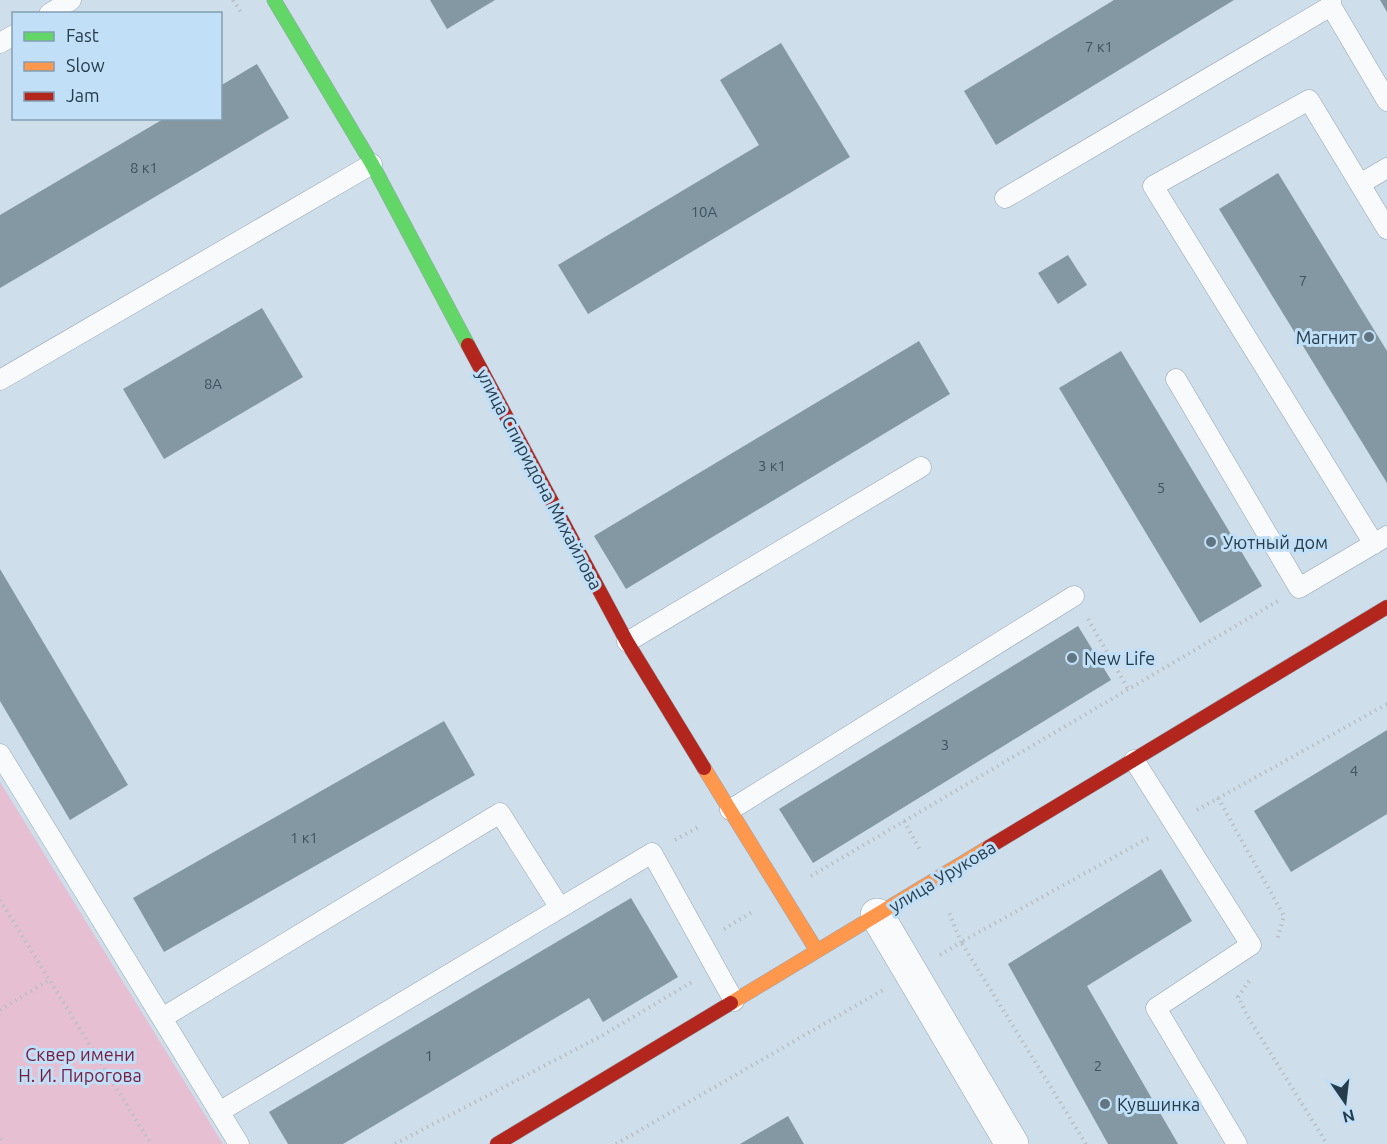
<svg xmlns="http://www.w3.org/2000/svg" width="1387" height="1144" font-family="Ubuntu,sans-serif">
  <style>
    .green { fill: #e6c0d2 }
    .building { fill: #8398a2 }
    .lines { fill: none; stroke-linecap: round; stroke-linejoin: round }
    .lane-casing { stroke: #94a4b0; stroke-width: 21 }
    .street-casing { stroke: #94a4b0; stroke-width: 34 }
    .fast-casing { stroke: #94a4b0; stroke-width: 15 }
    .slow-casing { stroke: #94a4b0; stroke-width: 15 }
    .jam-casing { stroke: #94a4b0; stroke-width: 15 }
    .path { stroke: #b8bfc5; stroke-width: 4; stroke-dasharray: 1.5 4.5; stroke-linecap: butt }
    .lane { stroke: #f8fafc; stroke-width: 20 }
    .street { stroke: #f8fafc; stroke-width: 33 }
    .fast { stroke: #63d668; stroke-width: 14 }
    .slow { stroke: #ff974d; stroke-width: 14 }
    .jam { stroke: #b3261e; stroke-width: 14 }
    .poi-dot { fill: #617583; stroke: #c1dff7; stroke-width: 2 }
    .labels { text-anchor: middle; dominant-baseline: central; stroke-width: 6; stroke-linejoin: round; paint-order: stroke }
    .number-label { font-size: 15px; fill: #3d5361 }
    .poi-label { font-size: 18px; fill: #263c4b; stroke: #c1dff7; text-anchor: start }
    .street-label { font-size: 18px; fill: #263c4b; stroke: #c1dff7 }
    .park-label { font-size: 18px; fill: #761c40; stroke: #c1dff7 }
  </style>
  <rect width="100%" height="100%" fill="#cedeea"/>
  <!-- green -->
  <path class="green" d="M0,782l223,362h-223z"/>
  <!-- building -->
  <path class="building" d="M430,0h65l-48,29z
    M1114,0h120l-238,145 -32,-54z
    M1380,0h7v12z
    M781,43l69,114 -262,157 -30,-49 201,-120 -39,-65z
    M257,64l32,54 -289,170v-73l165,-97h55v-32z
    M1278,173l109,178v132l-168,-274z
    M1068,255l19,30 -29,19 -20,-31z
    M262,308l41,69 -139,82 -41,-70z
    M919,341l31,53 -324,195 -32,-53z
    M1121,351l141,235 -62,37 -141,-235z
    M0,569l128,216 -58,35 -70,-119z
    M1078,626l33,54 -298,183 -34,-54z
    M444,721l31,54 -311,177 -31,-54z
    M1387,730v84l-96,58 -37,-61z
    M1161,869l31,52 -105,65 91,158h-70l-100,-180z
    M631,898l47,79 -75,45 -14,-24 -246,146h-55l-19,-32z
    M788,1116l16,28h-64z"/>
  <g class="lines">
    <!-- lane casing -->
    <g class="lane-casing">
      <path id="lane" d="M1331,0v6l56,95
        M49,14l22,-14
        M0,43l14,-8
        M1360,184l27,-16
        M1005,198l326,-192
        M1176,379l123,209 88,-52
        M0,380l372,-216
        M1374,544l-221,-358 156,-86 78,129
        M627,642l294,-175
        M0,754l239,390
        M1134,760l117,185 -95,63 81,136
        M730,810l344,-214
        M162,1018l338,-205 60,95
        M219,1112l433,-259 82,148"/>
    </g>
    <!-- street casing -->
    <g class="street-casing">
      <path id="street" d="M877,915l135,229"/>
    </g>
    <!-- fast casing -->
    <g class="fast-casing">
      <path id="fast" d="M274,0l98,164 96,181"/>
    </g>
    <!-- slow casing -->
    <g class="slow-casing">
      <path id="slow" d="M704,768l113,183
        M731,1003l258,-156"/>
    </g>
    <!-- jam casing -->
    <g class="jam-casing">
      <path id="jam" d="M468,345l159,297 77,126
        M989,847l398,-240
        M497,1144l234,-141"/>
    </g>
    <!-- path -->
    <path class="path" d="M233,0l8,12
      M1088,619l40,70
      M1218,798l66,118 -7,24
      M1197,810l190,-106
      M904,821l16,29
      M675,840l25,-14
      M811,876l467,-275
      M0,900l151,244
      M724,929l30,-18
      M940,955l21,-13 -13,-32
      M1249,981l-11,16 10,20 79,127
      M0,1010l49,-30
      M0,1139l3,5
      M395,1144l208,-109 89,-53
      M616,1144l267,-154
      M1086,1144l-125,-202 191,-106"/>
    <!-- lane -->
    <use href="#lane" class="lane"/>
    <!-- street -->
    <use href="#street" class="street"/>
    <!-- fast -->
    <use href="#fast" class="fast"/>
    <!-- slow -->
    <use href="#slow" class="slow"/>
    <!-- jam -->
    <use href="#jam" class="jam"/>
  </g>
  <!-- markers -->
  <g class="poi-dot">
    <circle cx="1369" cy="337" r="6"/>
    <circle cx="1211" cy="542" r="6"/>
    <circle cx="1072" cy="658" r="6"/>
    <circle cx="1105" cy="1104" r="6"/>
  </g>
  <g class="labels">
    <!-- number labels -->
    <g class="number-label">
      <text x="1099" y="46">7 к1</text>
      <text x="144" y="167">8 к1</text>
      <text x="704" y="211">10А</text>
      <text x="1303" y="280">7</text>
      <text x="213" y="383">8А</text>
      <text x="772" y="465">3 к1</text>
      <text x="1161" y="487">5</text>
      <text x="945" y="744">3</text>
      <text x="1354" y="770">4</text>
      <text x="304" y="837">1 к1</text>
      <text x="429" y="1055">1</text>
      <text x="1098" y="1065">2</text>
    </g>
    <!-- poi labels -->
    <g class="poi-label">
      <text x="1357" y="337" text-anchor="end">Магнит</text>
      <text x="1223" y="542">Уютный дом</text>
      <text x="1084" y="658">New Life</text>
      <text x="1117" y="1104">Кувшинка</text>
    </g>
    <!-- street labels -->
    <g class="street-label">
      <text transform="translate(540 479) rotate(62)">улица Спиридона Михайлова</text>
      <text transform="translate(942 876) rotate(-31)">улица Урукова</text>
    </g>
    <!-- park labels -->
    <g class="park-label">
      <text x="80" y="1054">Сквер имени<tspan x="80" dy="21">Н. И. Пирогова</tspan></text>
    </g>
  </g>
  <!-- legend -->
  <rect x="12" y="12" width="210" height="108" fill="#c1dff7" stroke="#839eb2" stroke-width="1.5"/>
  <rect x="24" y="32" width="30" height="9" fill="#63d668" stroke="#839eb2" stroke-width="1.5"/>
  <text x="66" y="42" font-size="18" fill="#263c4b">Fast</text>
  <rect x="24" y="62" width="30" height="9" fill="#ff974d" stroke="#839eb2" stroke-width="1.5"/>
  <text x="66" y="72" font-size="18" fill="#263c4b">Slow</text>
  <rect x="24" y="92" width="30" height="9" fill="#b3261e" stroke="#839eb2" stroke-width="1.5"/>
  <text x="66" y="102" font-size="18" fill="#263c4b">Jam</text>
  <!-- north arrow -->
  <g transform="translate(1345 1102) rotate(166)" stroke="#c1dff7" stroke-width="4.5" paint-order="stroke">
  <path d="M0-4.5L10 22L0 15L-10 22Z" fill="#263c4b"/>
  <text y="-9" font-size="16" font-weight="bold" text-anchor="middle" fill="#263c4b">N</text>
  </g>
</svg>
